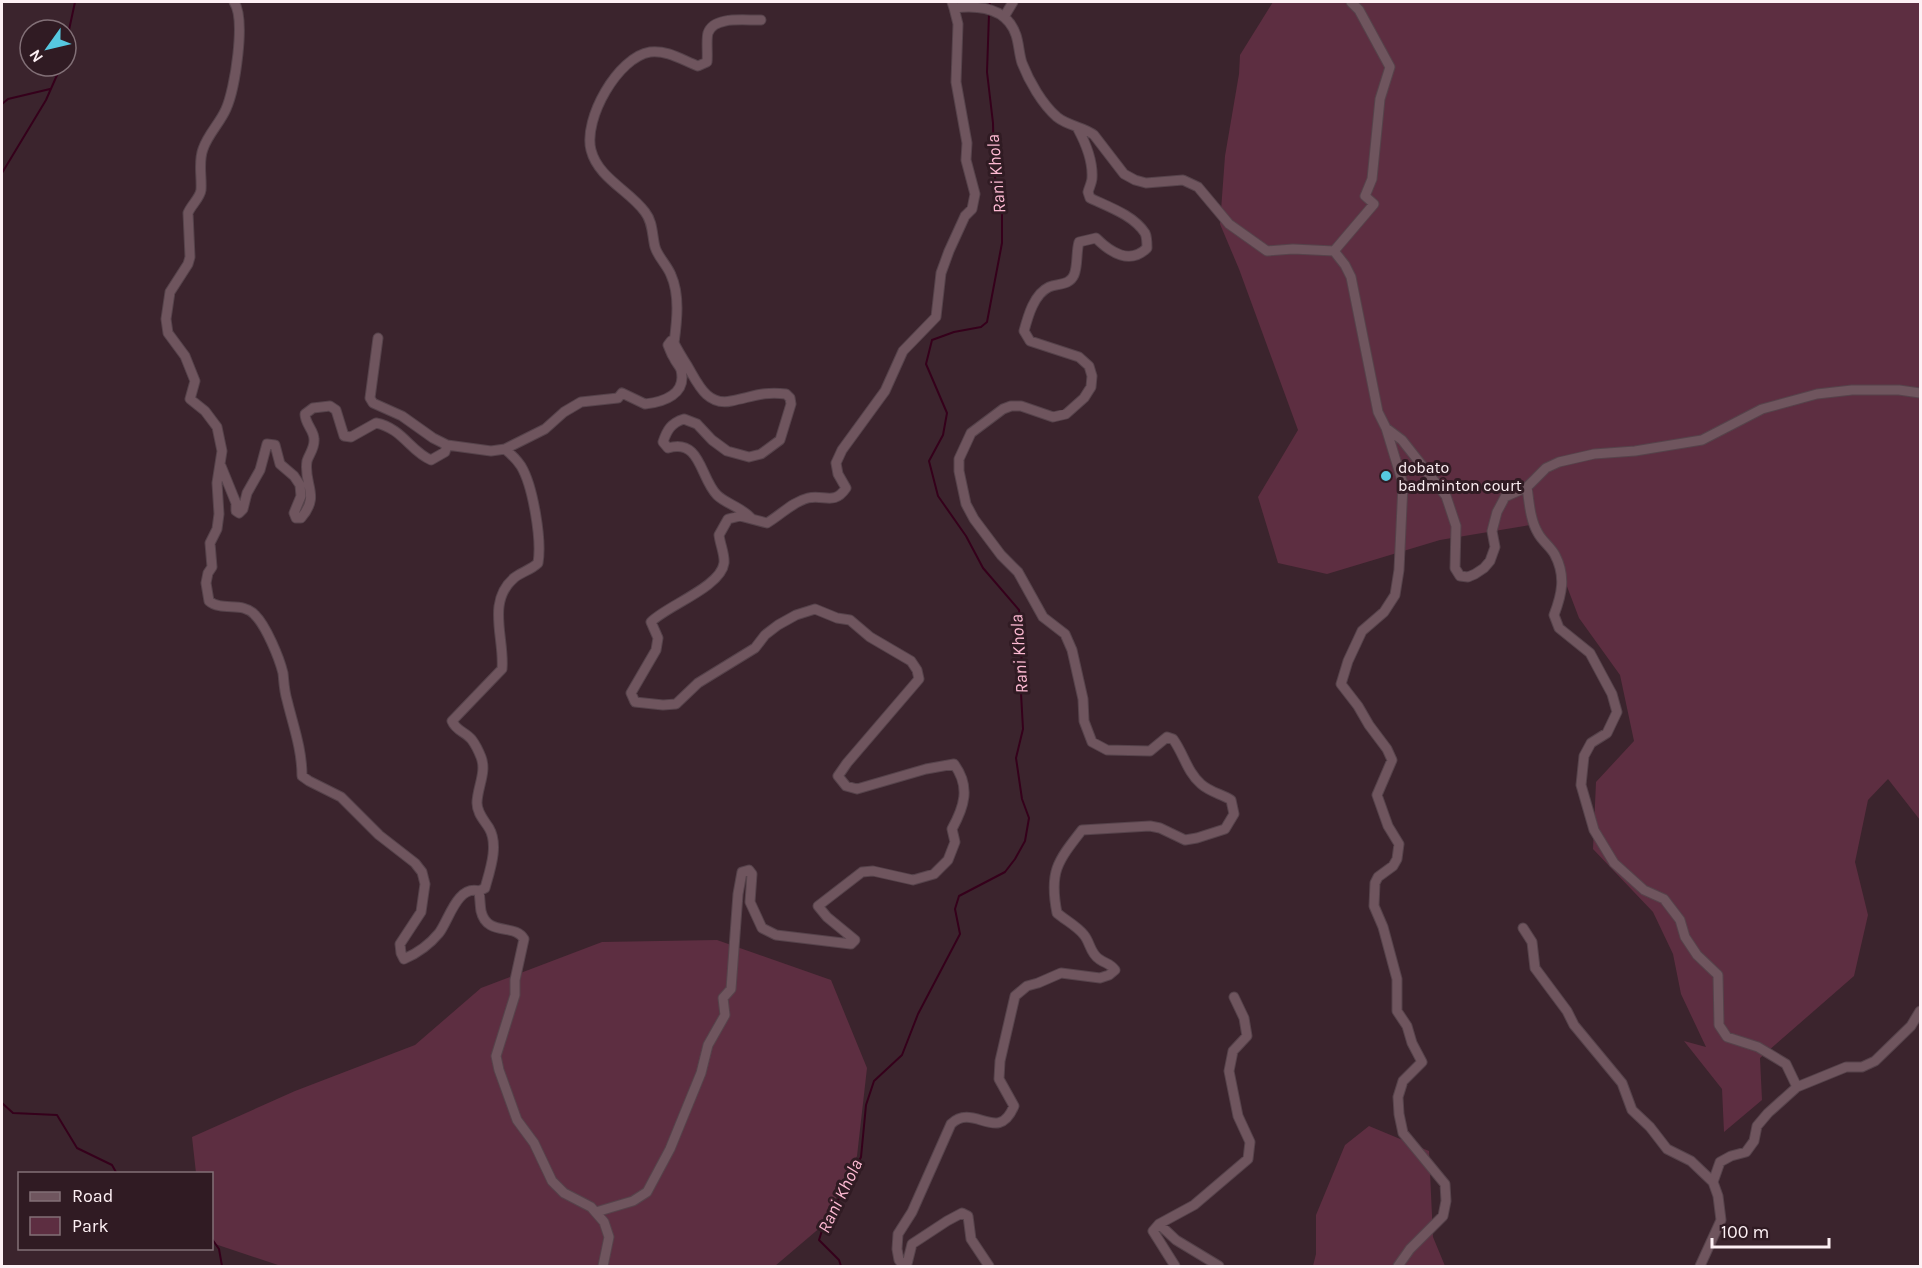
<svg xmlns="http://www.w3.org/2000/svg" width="1922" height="1268" font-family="Karla,sans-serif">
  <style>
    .green { fill: #5d2e41 }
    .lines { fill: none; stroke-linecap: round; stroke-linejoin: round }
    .stream { stroke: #35001b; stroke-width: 2 }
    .minor-casing { stroke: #56434b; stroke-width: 11 }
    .minor { stroke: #6f555e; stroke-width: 9 }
    .poi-dot { fill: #56c9e1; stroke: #301b23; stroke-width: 2 }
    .labels { text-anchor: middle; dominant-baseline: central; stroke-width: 6; stroke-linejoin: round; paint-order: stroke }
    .poi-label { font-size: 16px; fill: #fdf0f4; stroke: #301b23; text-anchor: start }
    .water-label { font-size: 18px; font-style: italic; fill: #fdb9d2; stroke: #301b23 }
  </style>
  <rect width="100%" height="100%" fill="#3b242d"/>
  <!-- green -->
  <path class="green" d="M1273,2h647v818l-32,-41 -20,21 -13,62 13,53 -14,61 -94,82 2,42 -38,32 -2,-43 -38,-48 22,6 -25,-53 -8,-40 -20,-42 -60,-63 3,-67 38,-41 -14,-66 -41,-57 -16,-42 -27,-52 -96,16 -113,34 -49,-11 -20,-66 40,-67 -59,-161 -19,-45 5,-68 14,-82 1,-19z
    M717,940l114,40 36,88 -10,88 -35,70 -47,40h-494l-69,-23v-69l-16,-1 -4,-36 103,-46 120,-46 66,-57 121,-46z
    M1369,1126l60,25 4,86 12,29h-132l3,-12v-39l29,-70z"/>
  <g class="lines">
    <!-- stream -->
    <path class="stream" d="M989,8l1,-6
      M66,44l9,-42
      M2,104l6,-5 42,-10
      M2,173l44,-73 15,-34
      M2,1103l11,10 44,2 20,33 35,17 5,9
      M212,1239l7,10 3,17
      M841,1266l-2,-6 -20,-20 6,-19 18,-29 18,-35 5,-52 8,-24 28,-26 16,-41 42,-80 -5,-25 4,-13 46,-24 10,-13 10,-18 4,-23 -7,-19 -6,-41 7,-29 -3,-54 3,-35 -4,-30 -36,-42 -17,-32 -28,-40 -9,-35 14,-26 4,-22 -21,-49 6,-24 22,-8 27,-5 6,-5 15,-79v-32l-8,-38 -1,-50 -6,-51 2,-58"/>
    <!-- minor casing -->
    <g class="minor-casing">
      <path id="minor" d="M234,2c12,17 1,87 -8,107 -6,14 -18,25 -23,40 -5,13 -1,27 -2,41 -1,8 -10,15 -13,23l2,44 -2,7 -18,28 -4,27 2,14 17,23 10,25 -5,18 15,12 12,16 5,24 -5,32 2,31 -2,15 -7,14 2,24 -4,6 -2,10 3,18c13,11 34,0 46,14 11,11 24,42 28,58 1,9 1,17 4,27 6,25 15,49 15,76l7,5 32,16 38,38 36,28 7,9 3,12 -4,28 -21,32 1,9 3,6c14,-6 26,-15 35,-26 10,-13 18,-48 40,-42l6,-3c5,-18 14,-43 4,-60 -5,-8 -12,-15 -12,-25 0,-15 10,-31 4,-46 -2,-5 -6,-13 -9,-17 -6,-8 -16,-9 -20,-19l50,-52c3,-30 -16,-67 12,-91 7,-6 17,-8 24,-15 4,-23 -5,-77 -17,-97 -4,-6 -10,-12 -16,-17
        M952,2l2,6c25,-3 53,0 62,27 3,9 3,19 6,28 7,18 20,41 35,54 11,9 27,10 37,18l30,39 11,6 11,3 37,-3 15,7 31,37 38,27 26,-2 41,2 11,14 6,12 27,135 8,16 16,12 44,56 10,30 -1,42 5,8 8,1 7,-3 9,-6 6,-7 5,-14 -3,-16 5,-19 8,-15 22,-10 19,-19 13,-6 35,-8 41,-3 67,-11 60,-31 55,-15 35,-4h47l21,3
        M1004,17l9,-15
        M1334,251l40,-47 -9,-8 7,-17 8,-80 10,-32 -31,-57 -8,-8
        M378,338l-8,60 3,5 29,13 31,22 14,7 44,6 14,-2 40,-20 19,-17 17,-10 37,-4 4,-5 23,11c19,-2 42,-10 36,-34 -1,-4 -5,-7 -7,-12 -3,-4 -4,-9 -6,-13l3,-4 3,2c4,8 9,16 14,24 10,17 19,39 43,34 21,-4 32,-10 55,-7l4,4 1,6 -11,36 -19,14 -12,3 -22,-6 -15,-11 -15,-16 -13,-5c-13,4 -17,11 -21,23l5,6c33,-10 32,30 49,47 9,9 23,11 34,23
        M674,343c3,-22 6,-48 -3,-68 -4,-10 -13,-18 -16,-28 -3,-12 -2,-25 -10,-35 -15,-21 -47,-34 -54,-62 -8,-31 27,-93 59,-98 18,-2 32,8 48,14l9,-4c1,-7 -1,-23 1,-29 6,-18 40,-12 53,-13
        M1386,428l17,56 -4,86 -4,25 -11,17 -22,19 -14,30 -7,23 17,22 11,19 18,24 5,11 -15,35 11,31 11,18 -2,15 -4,7 -15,11 -3,6 -1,23 9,21 14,52v32l10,15 5,17 10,19 -19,19 -5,16 1,17 4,19 42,51 1,17 -3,15 -33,33 -12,17
        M221,466l15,37v8l3,2 4,-4 4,-16 13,-23 7,-26 8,1 5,19 14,12 6,9 1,11 -7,17 2,5h5c20,-23 2,-33 6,-57 2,-7 8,-13 7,-22 0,-9 -9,-15 -9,-25l8,-6 17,-2 6,4 8,26 7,1 25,-14c26,5 35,29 55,37l14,-8 2,-7
        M1527,487c2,14 3,33 11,46 4,8 13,14 17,22 11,21 7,39 -1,60l5,13 31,25 22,41 5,18 -10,21 -16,10 -7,13 -3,29 13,45 20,33 30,27 20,9 16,21 5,17 12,18 21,20 1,50 8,12 31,10 28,17 11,23
        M479,891c1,7 1,14 2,20 6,26 34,12 43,28l-9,41v15l-19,61 3,14 18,50 17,23 18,38 12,12 27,14 13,15 5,15 -6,29
        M1523,928l9,14 3,26 32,43 7,14 48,58 10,27 18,17 17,22 24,12 22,21
        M596,1212l37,-11 14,-9 23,-43 31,-76 7,-28 17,-30 -2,-17 8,-9 7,-95 4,-22 7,-2 3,4 -2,28 12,26 14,7 75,9 4,-4 -28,-23 -9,-11 44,-34 11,-1 40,9 21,-6 14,-14 7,-18 -3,-13c12,-22 19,-42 2,-65l-28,5 -69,20 -11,-3 -8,-10 9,-13 72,-84 -2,-9 -6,-9 -41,-24 -20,-17 -13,-2 -22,-9 -19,6 -18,10 -13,10 -10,13 -57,35 -22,21 -13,1 -28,-3 -4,-9 25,-43 2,-12 -7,-16c15,-16 70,-35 73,-59 1,-8 -4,-19 -5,-28l9,-16 12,-3 27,7c14,-8 25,-21 41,-25 16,-4 26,8 38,-10l-8,-14 -2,-11 6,-13 43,-59 18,-40 33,-34 5,-44 8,-22 16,-35 7,-7 3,-15 -9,-34 1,-17 -11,-61 2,-58 -4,-16
        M1159,1224l17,16 43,26
        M904,1266l-5,-6 -2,-11 1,-15 14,-22 39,-88c23,-22 47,21 63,-18l-15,-27 1,-18 15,-65 12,-10 11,-3 23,-10 39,5 9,-3 6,-5c-5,-7 -9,-6 -16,-11 -9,-6 -9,-17 -15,-24 -7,-9 -19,-15 -27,-22 -8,-41 0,-51 25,-83l68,-4 10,2 25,12 12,-2 28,-9 9,-15 -3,-14c-10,-6 -21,-8 -30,-16 -14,-12 -17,-30 -28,-45l-6,-2 -17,14 -43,-1 -15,-8 -8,-21 -1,-22 -11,-49 -7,-16 -22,-17 -25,-45 -17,-17 -27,-36 -8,-15 -7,-33v-12l12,-26 32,-24 8,-3h10l32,11 13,-3 18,-16 7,-11 1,-11 -3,-10 -10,-9 -49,-16 -6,-10c4,-15 10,-37 25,-44 9,-4 20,-1 25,-12 4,-9 2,-23 5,-33l17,-4c15,15 34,27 51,10 0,-5 0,-11 -2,-15 -12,-18 -36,-26 -55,-35l-2,-6c1,-4 4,-10 4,-14 1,-16 -7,-36 -14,-49
        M905,1266l2,-2 5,-20 35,-23 15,-8 6,3 3,23 18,27
        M1175,1266l-22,-35 6,-7 35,-19 54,-46 2,-17 -12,-26 -9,-45 4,-20 14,-15 -3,-18 -10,-21
        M1700,1266l21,-46 -3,-24 -5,-14 7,-20 11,-6 15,-4 8,-11 3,-15 11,-13 29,-26 49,-20h16l13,-6 36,-35 9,-15"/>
    </g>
    <!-- minor -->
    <use href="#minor" class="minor"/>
  </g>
  <!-- markers -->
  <circle class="poi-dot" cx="1386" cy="476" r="6"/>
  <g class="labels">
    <!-- poi labels -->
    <g class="poi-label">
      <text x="1398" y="467">dobato<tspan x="1398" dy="18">badminton court</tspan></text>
    </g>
    <!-- water labels -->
    <g class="water-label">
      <text transform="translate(996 174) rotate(-95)">Rani Khola</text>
      <text transform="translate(1019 654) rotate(-94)">Rani Khola</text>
      <text transform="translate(840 1196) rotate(-64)">Rani Khola</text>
    </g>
  </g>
  <!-- border -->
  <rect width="1922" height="1268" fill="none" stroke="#fdf0f4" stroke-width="6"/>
  <!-- legend -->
  <rect x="18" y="1172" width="195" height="78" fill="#301b23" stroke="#827077" stroke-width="1.5"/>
  <rect x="30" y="1192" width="30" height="9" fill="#6f555e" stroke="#827077" stroke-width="1.5"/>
  <text x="72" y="1202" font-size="18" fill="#fdf0f4">Road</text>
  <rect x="30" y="1217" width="30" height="18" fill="#5d2e41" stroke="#827077" stroke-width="1.5"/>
  <text x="72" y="1232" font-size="18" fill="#fdf0f4">Park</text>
  <!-- north arrow -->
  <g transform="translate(48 48) rotate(236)"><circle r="28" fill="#301b23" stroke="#827077" stroke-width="1.5"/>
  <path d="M0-4.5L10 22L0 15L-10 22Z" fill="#56c9e1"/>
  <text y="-9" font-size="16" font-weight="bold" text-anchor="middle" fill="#fdf0f4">N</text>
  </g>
  <!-- scale -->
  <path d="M1712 1238v9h117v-9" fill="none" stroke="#fdf0f4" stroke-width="3"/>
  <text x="1721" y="1238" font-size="18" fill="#fdf0f4" stroke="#301b23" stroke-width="4.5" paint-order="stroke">100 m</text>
</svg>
